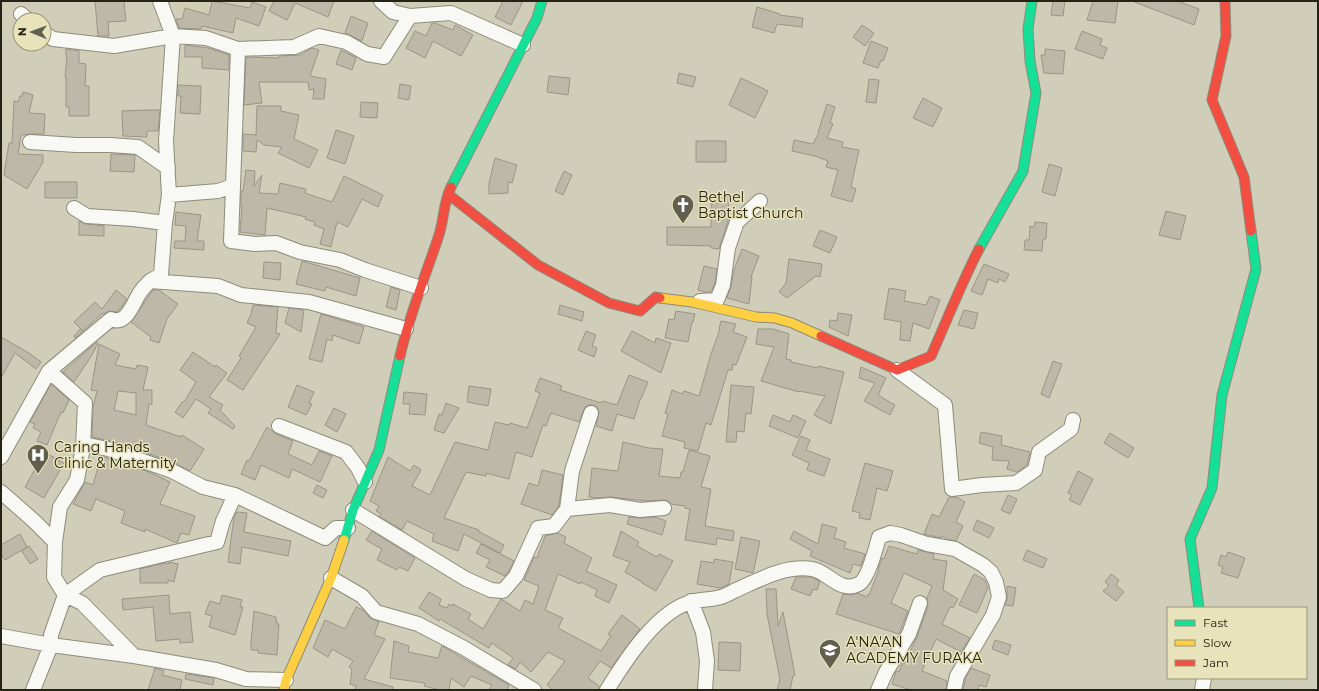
<svg xmlns="http://www.w3.org/2000/svg" width="1319" height="691" font-family="Montserrat,sans-serif">
  <style>
    .building { fill: #bdb8a7; stroke: #9a9585; fill-rule: evenodd }
    .lines { fill: none; stroke-linecap: round; stroke-linejoin: round }
    .street-casing { stroke: #8d8c7b; stroke-width: 16 }
    .fast-casing { stroke: #8d8c7b; stroke-width: 11 }
    .slow-casing { stroke: #8d8c7b; stroke-width: 11 }
    .jam-casing { stroke: #8d8c7b; stroke-width: 11 }
    .street { stroke: #f8f8f4; stroke-width: 14 }
    .fast { stroke: #16e098; stroke-width: 9 }
    .slow { stroke: #ffcf43; stroke-width: 9 }
    .jam { stroke: #f24e42; stroke-width: 9 }
    .labels { text-anchor: middle; dominant-baseline: central; stroke-width: 3; stroke-linejoin: round; paint-order: stroke }
    .poi-label { font-size: 14px; fill: #252313; stroke: #e8e3ba; text-anchor: start }
  </style>
  <rect width="100%" height="100%" fill="#d0ceb8"/>
  <!-- building -->
  <path class="building" d="M95,1h29l2,20 -18,1 1,14h-11z
    M212,1l38,7 2,-6 14,5 -7,19 -23,-8 -3,15 -31,-7 -1,3 -22,-1 -3,-9h6l3,-11 24,7z
    M274,1h60l-6,16 -33,-14 -8,17 -18,-9z
    M503,1h20l-12,24 -16,-8z
    M1053,1h12l-2,15 -12,-1z
    M1093,1h25l-3,22 -28,-3z
    M1132,1h45l22,8 -5,16z
    M757,7l23,7 -1,1 24,3 -1,9 -25,-3 -3,9 -22,-6z
    M351,16l17,7 -6,18 -17,-8z
    M432,23h3l18,7 2,-5 18,10 -12,21 -28,-15 -8,17 -19,-10 9,-17 11,5z
    M862,25l12,8 -9,13 -12,-9z
    M1082,31l20,8 -2,6 7,3 -4,11 -28,-10z
    M871,41l17,7 -5,13 -2,-1 -3,8 -15,-5z
    M185,45l23,3 21,7v15l-27,-2v-11h-17z
    M312,48l7,2 -9,26 16,3 -2,20h-11l1,-10 -5,1 -1,-8h-49l3,21 -18,2 2,-48 33,1v-2l21,-1z
    M66,49l13,2v12l7,1 -1,22h4v30h-20v-9h-3v-30h-1l2,-21h-1z
    M1045,49l20,2 -2,23 -19,-1 -3,-18h4z
    M341,50l15,8 -4,12 -16,-6z
    M679,73l17,4 -3,10 -16,-4z
    M549,76l21,2 -2,17 -21,-3z
    M741,78l27,13 -13,27 -26,-13z
    M869,79l10,1 -3,23 -10,-1z
    M400,84l11,2 -2,14 -11,-2z
    M178,85l23,1 -1,28 -20,-1 1,-17h-3z
    M23,92l10,3 -4,18 16,1 -1,20h-13l-10,1 -3,19 25,1v7l-16,27 -23,-14 5,-32h3l2,-42 4,1 2,-6h2z
    M923,98l19,10 -9,19 -20,-9z
    M361,102l17,1 -1,15 -17,-1z
    M827,104l8,3 -5,16 3,1 -6,14 16,4 -1,5 17,3 -8,37 5,2 -4,13 -21,-6 7,-26 -12,-3 2,-6 -13,-5 -23,-5 2,-11 19,4 6,-12h-1z
    M257,106h24v5l18,4 -5,24 24,11 -9,18 -31,-15 4,-6 -18,-2 -7,-5 -1,12 -13,-1v-17l13,1z
    M148,110h12l-2,21h-11v6l-24,-1 -1,-25z
    M336,130l18,6 -9,28 -18,-6z
    M696,141h30v21h-30z
    M111,154l24,1 -1,17 -24,-1z
    M495,158l22,7 -5,18 -4,-1v11l-19,1v-11z
    M1049,164l13,4 -7,28 -13,-4z
    M246,170l9,1 -1,15 8,-11 -3,18 19,1 2,-11 26,6 -1,4 27,9 12,-26 39,19 -5,12 -16,-8 -14,28 -11,-5 -6,25 -11,-3 4,-15 -10,-4 1,-3 -10,-3 1,-2 -39,-9 -2,27 -25,-3 2,-25h-1v-16h2z
    M564,171l8,4 -9,20 -8,-4z
    M45,182h32v16h-32z
    M712,195l17,1 -1,25 -9,28 -8,-1v-2l-44,-1v-18h44z
    M1166,211l20,5 -6,24 -21,-5z
    M176,212l25,3 -4,26h7v9l-30,-2 1,-7h10l1,-15 -11,-1z
    M79,221l7,3 18,2v10l-25,-1z
    M1035,222l12,1 -1,16h-3l-1,12 -18,-1 1,-10h4l1,-14 4,1z
    M820,230l17,7 -7,16 -17,-7z
    M742,249l17,7 -8,21h1l-3,27 -22,-6 4,-12 3,-16z
    M789,259l33,5 -2,13 -4,-1 -29,22 -8,-6 7,-9z
    M302,261l58,17 -4,18 -30,-9 -1,4 -29,-7z
    M264,262l17,1 -1,17 -17,-2z
    M984,264l25,10 -4,8 -6,-3 -1,4 -10,-4 -6,16 -11,-4z
    M704,266l13,3 -2,14 -4,9h-6l-7,-2z
    M391,287l9,3 -4,20 -10,-3z
    M889,288l17,3 -2,10 22,4 4,-9 10,4 -11,29 -16,-6 -3,18 -10,-1 1,-18 -17,-3z
    M116,290l11,9 -8,11 -2,2 -8,-1 -5,3 -1,-1 -28,25 -1,-2 6,-7 3,2 -9,-9 21,-20 7,7z
    M153,290h6l19,14 -11,15 -8,24 -9,-3 1,-3 -20,-15z
    M253,305l25,2 -2,26 4,1 -37,56 -16,-10 14,-22 -2,-2 17,-29 -9,-4 4,-9z
    M560,305l24,7 -2,9 -24,-7z
    M289,308l15,2 -3,22 -16,-9z
    M964,310l14,3 -4,16 -16,-4z
    M676,311l19,3 -2,8h-1l-4,20 -23,-4 4,-19 5,1z
    M838,313l14,2 -4,21 -19,-9 1,-7 7,1z
    M321,314l43,13 -5,17 -26,-9 -1,6 -5,-2 -5,23 -13,-3z
    M721,321l15,3 -3,8 14,5 -11,28 -3,-1 -1,6h-4l-17,55 -5,-2 -8,28 -14,-3 1,-6 -23,-6 6,-22 -3,-1 7,-23 10,4 2,-3 15,5 12,-42 9,-25h-1z
    M758,329h15l16,5 -3,25 5,1v2l27,6v-2l26,6 -13,52 -17,-9 11,-19 -26,-5v1l-38,-11 13,-34 -18,-3z
    M586,331l10,4 -4,11 5,2 -3,9 -16,-7z
    M632,331l23,12 1,-5 15,5 -10,30 -40,-22z
    M1,337l28,16 12,9 -5,7 -21,-16 -14,25z
    M97,342l1,1 -6,12 -18,27 -11,-10z
    M99,344l21,10 -5,11 21,4 1,-4 11,2 -5,23h9v14h-3l-3,21 35,12 1,-2 22,14 -14,22 -15,-8 -64,-22 -19,-4 1,-29 4,-17 -6,-1zM118,391l18,2v22l-22,-5z
    M193,352l22,15 1,-2 11,8 -18,24 14,8 -3,5 15,16 -2,3 -25,-16 3,-4 -15,-10 -13,19 -8,-6 8,-11 1,1 12,-20 -16,-12z
    M1053,361l9,3 -13,34 -8,-4z
    M861,367l25,11 -8,17 17,10 -5,10 -26,-14 11,-18 -16,-5z
    M629,375l19,7 -6,15h-1l-7,22 -17,-5 -5,17 -16,-5 3,-14 -2,-5 -4,-2h-4l-4,2 -6,15 -28,-9 -5,13 -3,-1 -11,32 -16,-5 -7,27 -23,-6v3l-20,-4 -22,46 35,12 -1,1 26,14 -4,8 -36,-19 -6,17 -26,-10 2,-7 -27,-13 -5,9 -23,-14 2,-2 -5,-3 3,-5 -9,-5 18,-44 22,14 4,-6 7,5 -9,16 18,9 25,-53 33,8 7,-28 14,3 1,-2 17,5 13,-35 -5,-2 5,-13 22,8 -2,4 41,13 1,-2 15,4z
    M51,384l18,16 -6,13 -2,-1 -14,33 -10,-4 4,-9 -8,-4 2,-4 -5,-2z
    M297,385l17,7 -5,11 3,1 -6,11 -18,-8z
    M731,385l23,2 -3,27 -5,-1 -2,19 -7,-1 -1,11h-10z
    M469,386l22,3 -3,17 -21,-4z
    M404,392l23,2 -2,21 -16,-1 1,-10h-7z
    M446,403l13,5 -15,25 -10,-3 5,-16 3,1z
    M334,408l12,6 -9,18 -12,-7z
    M773,415l17,7 3,-7 13,6 -8,17 -29,-12z
    M267,427l9,7 17,7 -5,13 24,11 7,-14 13,5 -12,26 -28,-13 -3,9 -28,-13 -6,15 -14,-6 6,-14 2,1z
    M981,432l21,4 -1,9 29,7 -3,13 -10,7 -10,-3 2,-8 -17,-1 1,-13 -14,-4z
    M1110,433l24,15 -6,10 -24,-15z
    M801,436l9,4 -4,10 24,9 -6,17 -17,-6 2,-7 -17,-8z
    M623,442l26,6 14,1 -4,27 21,2 1,-6h2l6,-22 21,6 -9,31 10,2 -6,37 29,5 -1,10 -16,-3 -1,7 -31,-5 5,-31 -5,-1v-2l-14,-2 -3,-3 -4,-1 -18,1 -35,-4 -14,1 -8,-1 3,-29 26,3z
    M44,452l20,11 -20,35 -19,-11z
    M101,456l48,16 21,10 -10,22 35,12 -6,19 -8,-2 -4,10 -32,-14v3l-19,-7 -5,-2 4,-12 -29,-12 -5,12 -18,-7 12,-22 8,3z
    M865,463l28,8 -6,20 -10,-3 -7,32 -11,-2 1,-5 -8,-2z
    M542,470l21,5 -4,31 -7,9 -31,-11 8,-21 9,3z
    M1078,471l15,8 -13,26 -11,-5 3,-5 -4,-2z
    M317,485l10,5 -4,8 -10,-5z
    M1008,495l9,4 -7,15 -9,-4z
    M949,497h7l9,5 -9,20 7,4 -7,15 -9,-2 -6,-3v2l-17,-4 8,-20 7,3z
    M237,512l10,1 -3,19 47,9 -3,15 -46,-9 -2,17 -12,-2 6,-45z
    M629,517l12,1 14,-1 11,4 -4,14 -35,-11z
    M977,520l17,8 -5,10 -16,-8z
    M822,524l15,4 -3,10 12,4 -2,6 21,6 -4,12 -8,-2 -3,9 -40,-17 2,-5 -22,-12 4,-8 24,13z
    M372,531l43,27 -7,13 -9,-4 -2,3 -20,-10 5,-11 -16,-9z
    M621,531l18,11 -2,4 20,11 2,-3 14,7 -17,30 -14,-8v-1l-17,-10 5,-10 -17,-6z
    M558,533l8,4 -2,6 28,15 -6,13 31,14 -8,18 -14,-7 2,-6 -16,-8 -1,2 -22,-10 -13,36 18,8 -5,10 43,23 10,-15 -3,-2 14,-19 18,14 -29,39 -11,-7 -12,17 11,8v4h-46l-6,-5 18,-24 -17,-9 -17,20 -11,-10 -4,7 -8,-4 5,-7 -21,-15 -3,5 -49,-29 -1,2 -20,-13 10,-16 12,7 -2,6 8,3 2,-4 3,2 1,-2 18,10 -3,5 15,10 18,-30 19,12 5,-11 8,4 6,-18 -15,-6 10,-23 3,1 8,-22z
    M20,534l7,13 -22,13 -4,-6v-9z
    M741,537l19,4 -7,32 -18,-4z
    M481,544l33,17 -5,10 -4,5 -19,-9 4,-7 -14,-7z
    M29,546l9,13 -8,5 -8,-13z
    M889,546l28,8 1,-4 16,4 -1,5 14,2 -4,29 15,9 -5,9 -3,-1 -8,17 28,14 -9,14 -25,-13 -14,32 25,10 -1,9h-35l-19,-6 4,-12 1,-1 2,1 3,-9 2,1 13,-27 11,-31 -1,-8 5,-12 -28,-13 -13,30 17,8 -9,23 -63,-20 7,-20 9,1 5,-2 10,4 1,-3 1,1 10,-25h-1l4,-12 2,1z
    M1027,550l20,9 -4,9 -20,-8z
    M1228,552l17,6 -7,20 -17,-5 2,-6 -5,-2 3,-10 5,2z
    M714,559l19,3 -4,22 -9,4 -23,-4 4,-23 13,2z
    M169,562l9,2 -4,18 -6,-2v3h-28v-14l25,-6 4,1z
    M974,574l11,6 3,8 -11,25 -18,-8z
    M1111,574l8,6 -3,5 8,7 -8,9 -13,-10 6,-5 -4,-4z
    M796,577h15l8,4 1,1 -3,8 -4,-1 -3,7 -19,-7z
    M1007,586l9,2 -3,18 -8,-1 2,-6z
    M766,589h10l2,37 5,-14 12,63 -2,1 -3,14h-13l3,-11 -13,-65z
    M169,595l1,19 20,-2 3,30 -13,1v-4l-24,2 -3,-34 -30,3 -1,-11z
    M222,595l20,5 -2,7h3l-8,28 -26,-8 3,-11 -7,-2 5,-13 10,3z
    M356,607l7,3 7,8 9,4 -5,13 11,4 -21,40 29,8v3h-38l1,-4 -6,-2 2,-15 -3,-2 4,-6 -21,-12 -4,8 -15,-9 12,-28 20,9z
    M254,611l22,6 1,7h2l-2,31 -19,-2v-3h-7v-8z
    M995,640l16,5 -3,10 -16,-6z
    M394,641l15,5 -1,6 30,6 4,-12 67,39 -2,5h-18l3,-5 -21,-9 -7,11 -13,-9 -2,12h-9l-16,-4 1,-3 -35,-5z
    M719,642l22,1 -1,28 -22,-1z
    M155,668l9,3 -2,4 20,5 -2,10h-32z
    M971,668l19,7 -4,12 -7,-2 -1,5h-15l3,-13z
    M186,674l28,4 -1,7 -28,-6z"/>
  <g class="lines">
    <!-- street casing -->
    <g class="street-casing">
      <path id="street" d="M381,1l12,11 17,4
        M21,14l7,6
        M44,33l9,6 61,7 59,-10 33,2 32,11 56,-2 25,-11 27,6 21,12 17,3 26,-41 41,-3 72,32
        M238,49l-7,192 24,3 21,-1 24,9 40,8 25,10 56,18
        M30,142l46,3h34l28,2 30,21
        M169,195l49,-4 15,-5
        M74,208l13,8 46,3 32,4
        M150,281l11,-6 4,-52 4,-28 -3,-54 7,-105 -13,-35
        M700,301l17,-1 6,-15 5,-37 9,-26 23,-21
        M897,370l48,35 7,84 30,-4 34,-2 19,-13 4,-18 32,-23 2,-9
        M49,371l36,32 -2,44 -6,33 -17,27 -5,35 -1,35 11,18 17,8 52,53 82,14 30,9 40,1
        M279,426l67,26 12,16 7,14
        M83,444l25,5 64,22 31,16 32,8
        M1,457l48,-86 62,-52c15,7 22,-15 28,-25 3,-5 7,-9 11,-13l68,5 23,9 68,7 97,27
        M1,492l33,29 21,21
        M567,509l43,-4 30,5 24,-2
        M353,510l113,69 25,11 12,1 13,-15 22,-48 16,-2 13,-17 5,-38 19,-58
        M331,578l31,18 14,16 42,12 46,24 70,42
        M691,601l12,31 4,29 -2,29
        M1,636l50,9 83,11
        M33,690l18,-45v-10l14,-40 35,-25 117,-28 6,-21 12,-26 90,43 11,-10h12
        M607,690c18,-29 50,-79 84,-88 9,-3 20,-2 30,-5 4,-1 9,-4 13,-6 25,-11 50,-26 78,-22 16,2 27,25 47,15 9,-5 17,-36 20,-47l11,-4 11,2 26,9 28,5 28,16 8,7 5,10 3,15 -6,18 -36,61 -3,14
        M878,690l8,-18 23,-38 11,-31
        M1202,690l2,-12"/>
    </g>
    <!-- fast casing -->
    <g class="fast-casing">
      <path id="fast" d="M451,187l86,-169 5,-17
        M979,249l44,-78 13,-78 -6,-32 -2,-32 4,-28
        M344,540l9,-30 26,-60 21,-94
        M1199,608l-9,-69 22,-51 10,-93 34,-126 -5,-38"/>
    </g>
    <!-- slow casing -->
    <g class="slow-casing">
      <path id="slow" d="M660,298l32,4 64,15 19,1 17,5 29,13
        M284,690l2,-10 45,-102 13,-38"/>
    </g>
    <!-- jam casing -->
    <g class="jam-casing">
      <path id="jam" d="M1225,1l1,35 -14,64 32,77 7,54
        M448,194l90,71 71,38 31,8 16,-14 4,1
        M821,336l76,34 34,-14c16,-36 30,-72 48,-107
        M400,356c9,-40 25,-79 38,-118 6,-16 5,-35 13,-51"/>
    </g>
    <!-- street -->
    <use href="#street" class="street"/>
    <!-- fast -->
    <use href="#fast" class="fast"/>
    <!-- slow -->
    <use href="#slow" class="slow"/>
    <!-- jam -->
    <use href="#jam" class="jam"/>
  </g>
  <!-- icons -->
  <defs>
    <g id="church-pin" transform="scale(1.15)"><path d="M0 17L-7.5 6A9.5 9.5 0 1 1 7.5 6Z" fill="#615f4d" stroke="#e8e3ba"/><path d="M-1.2-6h2.4v3.5h3.3v2.4h-3.3V6h-2.4V-.1h-3.3v-2.4h3.3Z" fill="#fff"/></g>
    <g id="hospital-pin" transform="scale(1.15)"><path d="M0 17L-7.5 6A9.5 9.5 0 1 1 7.5 6Z" fill="#615f4d" stroke="#e8e3ba"/><path d="M-5-5h3v3.5h4V-5h3V5h-3V1.5h-4V5h-3Z" fill="#fff"/></g>
    <g id="school-pin" transform="scale(1.15)"><path d="M0 17L-7.5 6A9.5 9.5 0 1 1 7.5 6Z" fill="#615f4d" stroke="#e8e3ba"/><path d="M0-5L7-2L0 1L-7-2ZM-4 1L0 2.5L4 1V4Q0 6-4 4Z" fill="#fff"/></g>
  </defs>
  <g fill-rule="evenodd">
    <use href="#church-pin" x="683" y="205"/>
    <use href="#hospital-pin" x="38" y="455"/>
    <use href="#school-pin" x="830" y="650"/>
  </g>
  <g class="labels">
    <!-- poi labels -->
    <g class="poi-label">
      <text x="698" y="197">Bethel<tspan x="698" dy="16">Baptist Church</tspan></text>
      <text x="54" y="447">Caring Hands<tspan x="54" dy="16">Clinic &amp; Maternity</tspan></text>
      <text x="846" y="642">A'NA'AN<tspan x="846" dy="16">ACADEMY FURAKA</tspan></text>
    </g>
  </g>
  <!-- border -->
  <rect width="1319" height="691" fill="none" stroke="#252313" stroke-width="4"/>
  <!-- legend -->
  <rect x="1167" y="607" width="140" height="72" fill="#e8e3ba" stroke="#9a9677"/>
  <rect x="1175" y="620" width="20" height="6" fill="#16e098" stroke="#9a9677"/>
  <text x="1203" y="627" font-size="12" fill="#252313">Fast</text>
  <rect x="1175" y="640" width="20" height="6" fill="#ffcf43" stroke="#9a9677"/>
  <text x="1203" y="647" font-size="12" fill="#252313">Slow</text>
  <rect x="1175" y="660" width="20" height="6" fill="#f24e42" stroke="#9a9677"/>
  <text x="1203" y="667" font-size="12" fill="#252313">Jam</text>
  <!-- north arrow -->
  <g transform="translate(32 32) rotate(271)"><circle r="19" fill="#e8e3ba" stroke="#9a9677"/>
  <path d="M0-3L7 15L0 10L-7 15Z" fill="#615f4d"/>
  <text y="-6" font-size="11" font-weight="bold" text-anchor="middle" fill="#252313">N</text>
  </g>
</svg>
